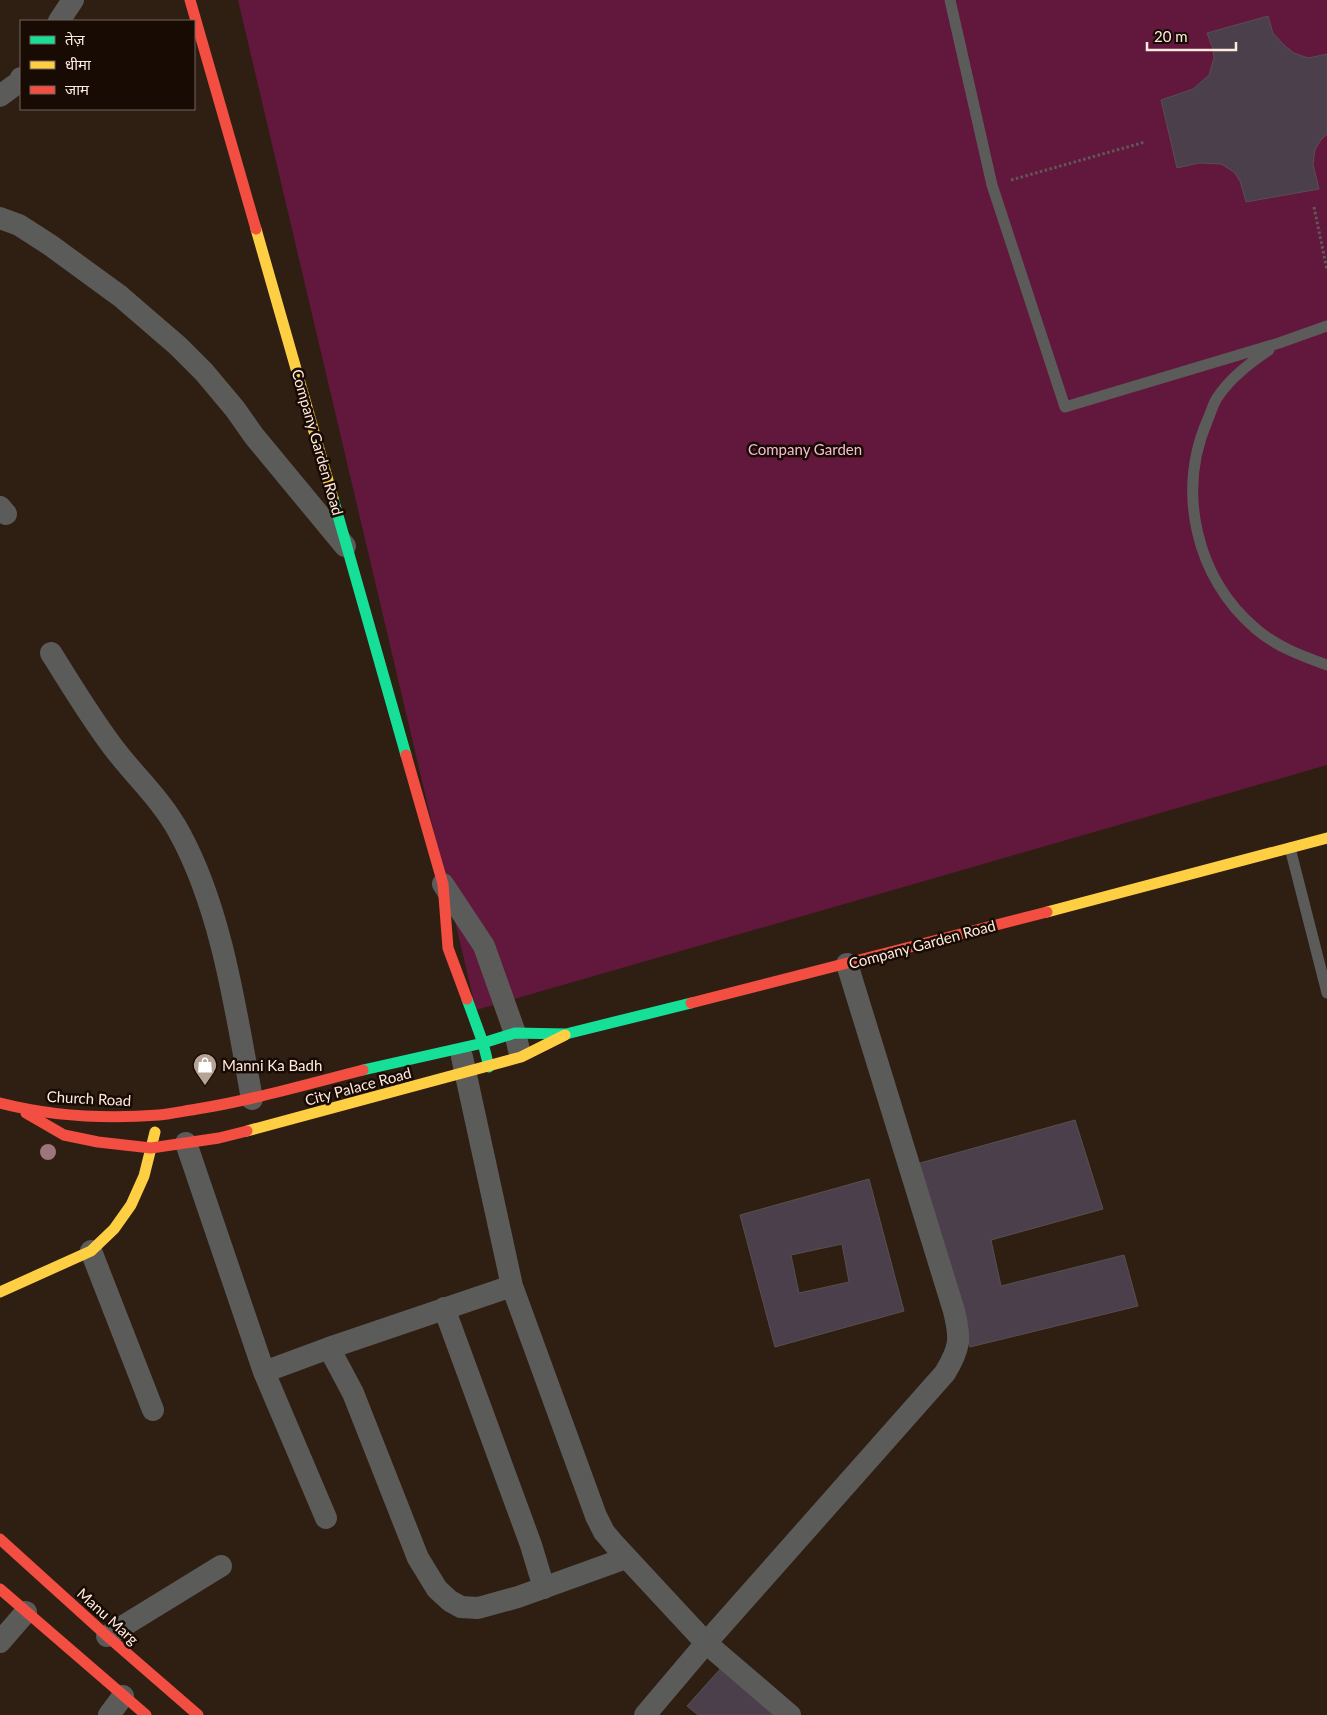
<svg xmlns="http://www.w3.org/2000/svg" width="1327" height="1715" font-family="Lato,'Noto Sans Devanagari',sans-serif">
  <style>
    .green { fill: #62173c }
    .building { fill: #4c3f4c; stroke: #574f50; fill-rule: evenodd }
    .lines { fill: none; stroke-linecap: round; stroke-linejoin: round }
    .path { stroke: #5e5a56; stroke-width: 3; stroke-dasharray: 2.5 2.5; stroke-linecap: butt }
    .lane { stroke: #5b5b5a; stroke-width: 11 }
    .street { stroke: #5b5b5a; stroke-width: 22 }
    .fast { stroke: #16e098; stroke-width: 11 }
    .slow { stroke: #ffcf43; stroke-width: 11 }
    .jam { stroke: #f24e42; stroke-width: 11 }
    .tree { fill: #9c757d }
    .labels { text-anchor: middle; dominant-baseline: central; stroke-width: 5; stroke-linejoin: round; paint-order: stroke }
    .street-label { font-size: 15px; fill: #ffeade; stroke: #180b04 }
    .park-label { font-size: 15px; fill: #f5bcd3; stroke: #180b04 }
    .poi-label { font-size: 15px; fill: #ffeade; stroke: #180b04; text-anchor: start }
  </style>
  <rect width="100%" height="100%" fill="#2f1f13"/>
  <!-- green -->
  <path class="green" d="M238,0h1089v765l-851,245z"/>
  <!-- building -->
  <path class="building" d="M1268,16l5,17 12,13 9,7 14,5 19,-4v80l-7,7 -5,9 -2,14 6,25 -73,13 -6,-21 -6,-9 -13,-8 -22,-1 -22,5 -16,-68 32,-11 16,-14 5,-17 -1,-9 -6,-16z
    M1075,1120l28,89 -112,31 10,46 123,-31 14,51 -168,41 -57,-182z
    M869,1179l35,132 -129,36 -35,-132zM842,1244l7,38 -50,11 -8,-38z
    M722,1667l55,48h-79l-11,-9z"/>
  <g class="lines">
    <!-- path -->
    <path class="path" d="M1011,180l134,-38
      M1314,207l13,63"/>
    <!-- lane -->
    <path class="lane" d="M950,0l42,185 73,222 214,-64 48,-17
      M1269,350c-19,13 -39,28 -52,48 -4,6 -6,14 -9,21 -32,73 -12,159 48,210 21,18 46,27 71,36
      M1290,848l37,145"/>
    <!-- street -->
    <path class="street" d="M59,21l14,-21
      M0,96l19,-14 2,-4
      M0,218l19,7 31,20 70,51 58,50 26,26 31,37 19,27 91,110
      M0,507l6,7
      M51,653c21,33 41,67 65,98 21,27 47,51 63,81 43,78 57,180 73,267
      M443,884l41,62 31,87 4,17
      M462,1057l50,229 84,230 8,16 11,13 91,98 84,72
      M186,1143l78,229 62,146
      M91,1251l62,159
      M444,1308l87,237 13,43
      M329,1348l24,45 65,165 19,31 13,12 11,6 17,1 40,-11 108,-39
      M264,1372l65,-24 183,-62
      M107,1636l114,-70
      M0,1642l26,-30
      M109,1715l14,-19
      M645,1715l61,-72 239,-270c15,-25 16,-34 9,-62l-107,-347"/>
    <!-- fast -->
    <path class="fast" d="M333,498l73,257
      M467,999l16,44 6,24
      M363,1070l120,-27 32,-10 51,1 125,-31"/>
    <!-- slow -->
    <path class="slow" d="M256,229l77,269
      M1047,912l280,-74
      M247,1131l274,-74 44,-22
      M0,1292l91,-41 23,-22 17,-24 13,-29 11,-44"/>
    <!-- jam -->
    <path class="jam" d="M190,0l66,229
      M406,755l37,129 5,64 19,51
      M691,1003l356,-91
      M0,1103c51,13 106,16 159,12 12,-1 25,-4 38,-6 56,-9 111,-25 166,-39
      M26,1113l38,22 34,7 53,6 68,-10 28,-7
      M0,1539l107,97 91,79
      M0,1589l146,126"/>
  </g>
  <!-- trees -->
  <circle class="tree" cx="48" cy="1152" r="8"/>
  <!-- icons -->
  <defs>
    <g id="shop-pin" transform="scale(1.25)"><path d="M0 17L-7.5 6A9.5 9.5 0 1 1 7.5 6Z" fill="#b6a397" stroke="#180b04"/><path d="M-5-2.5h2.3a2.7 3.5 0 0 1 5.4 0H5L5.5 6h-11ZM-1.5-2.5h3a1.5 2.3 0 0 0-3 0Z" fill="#fff"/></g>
  </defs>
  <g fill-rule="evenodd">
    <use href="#shop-pin" x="205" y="1065"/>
  </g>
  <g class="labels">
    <!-- street labels -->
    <g class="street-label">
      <text transform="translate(318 442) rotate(74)">Company Garden Road</text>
      <text transform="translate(922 944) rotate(-15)">Company Garden Road</text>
      <text transform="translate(358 1086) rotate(-15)">City Palace Road</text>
      <text transform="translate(89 1098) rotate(3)">Church Road</text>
      <text transform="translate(108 1616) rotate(42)">Manu Marg</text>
    </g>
    <!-- park labels -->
    <g class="park-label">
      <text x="805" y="449">Company Garden</text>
    </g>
    <!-- poi labels -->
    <g class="poi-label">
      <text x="222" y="1065">Manni Ka Badh</text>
    </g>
  </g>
  <!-- legend -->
  <rect x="20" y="20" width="175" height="90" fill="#180b04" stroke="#74645b"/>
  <rect x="30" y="36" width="25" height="8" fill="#16e098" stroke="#74645b"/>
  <text x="65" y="45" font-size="15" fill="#ffeade">तेज़</text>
  <rect x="30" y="61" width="25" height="8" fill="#ffcf43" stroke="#74645b"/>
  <text x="65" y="70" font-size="15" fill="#ffeade">धीमा</text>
  <rect x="30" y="86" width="25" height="8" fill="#f24e42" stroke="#74645b"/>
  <text x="65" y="95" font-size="15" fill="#ffeade">जाम</text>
  <!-- scale -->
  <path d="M1147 42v8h89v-8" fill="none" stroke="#ffeade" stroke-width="2.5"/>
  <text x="1154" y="42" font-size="15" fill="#ffeade" stroke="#180b04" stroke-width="4" paint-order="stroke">20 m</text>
</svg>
